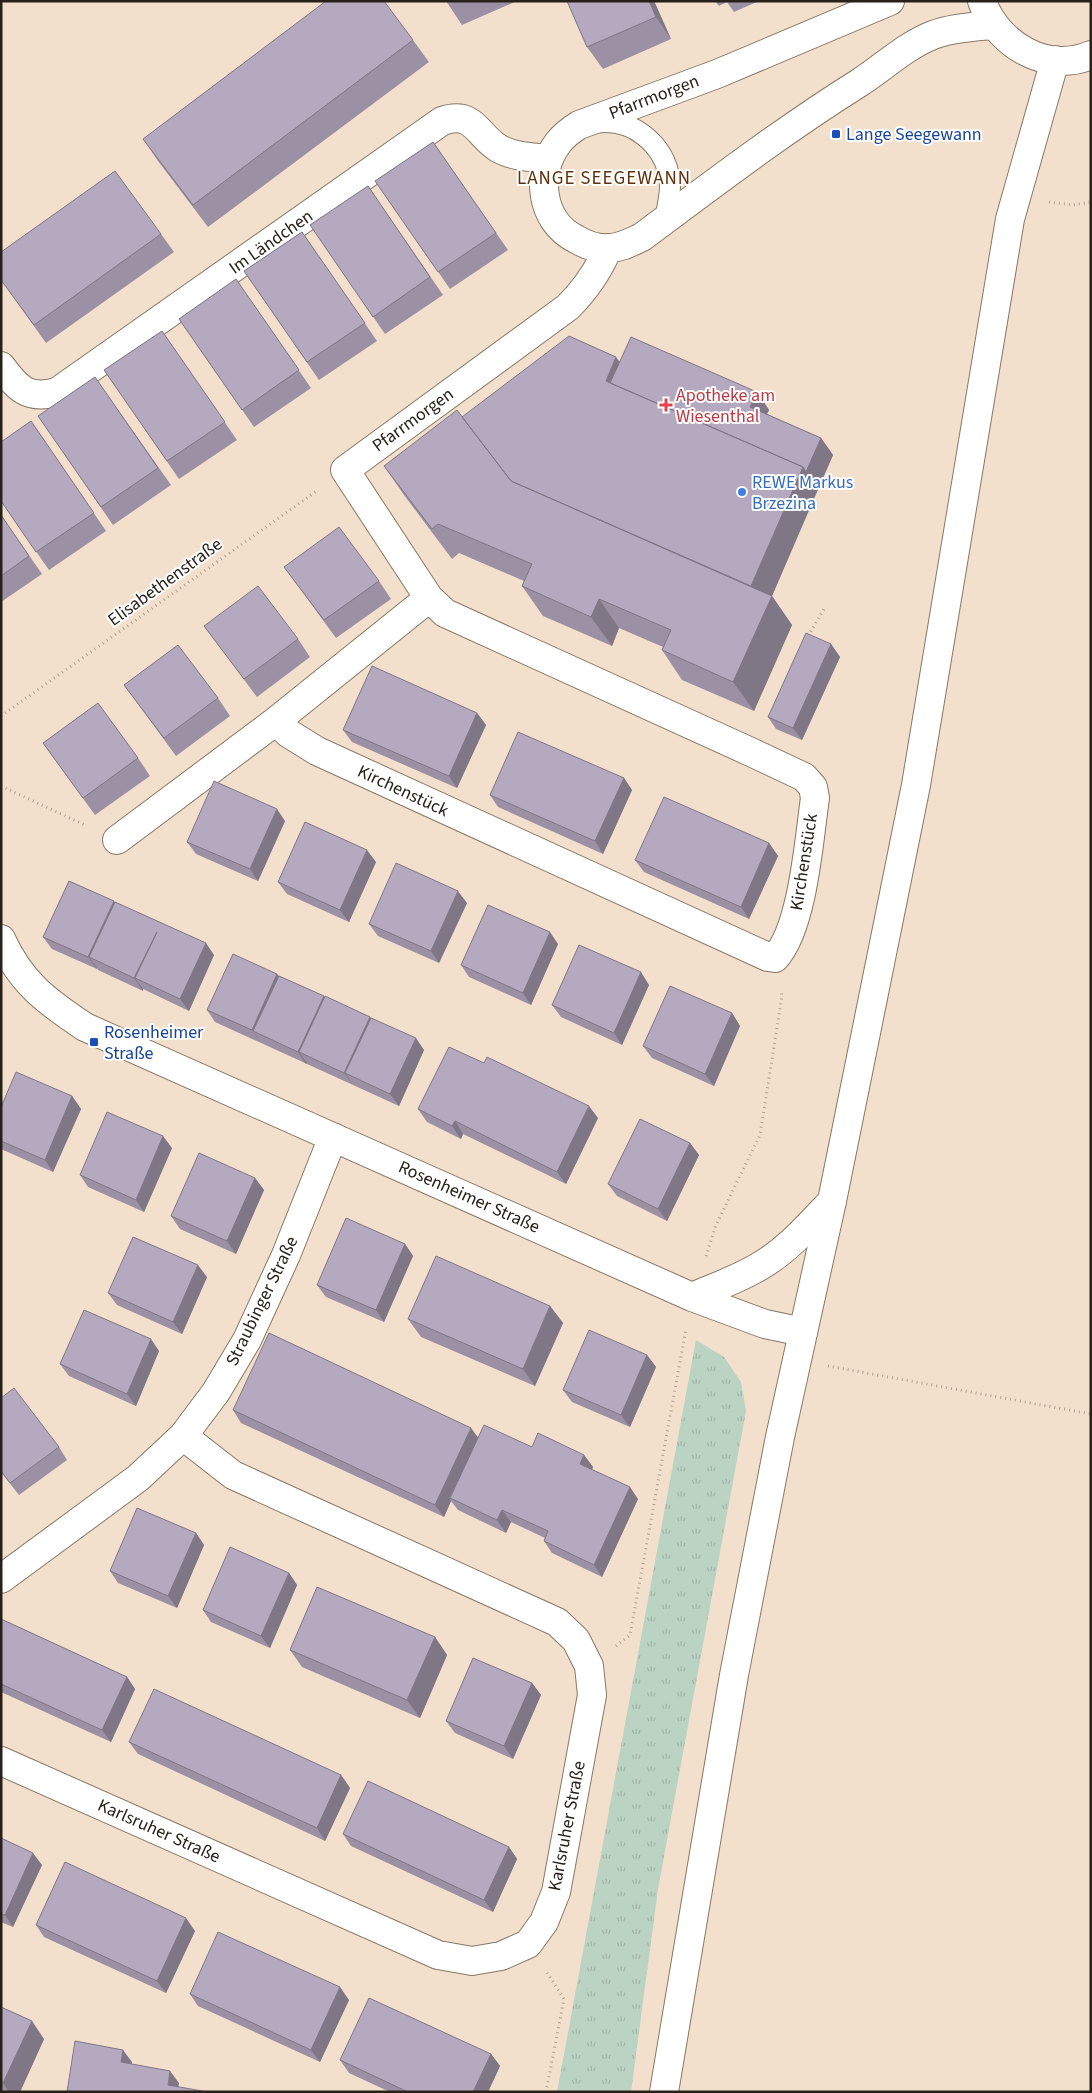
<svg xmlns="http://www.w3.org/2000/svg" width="1092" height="2093" font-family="'Source Sans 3',sans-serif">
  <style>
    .grass { fill: url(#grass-tufts) }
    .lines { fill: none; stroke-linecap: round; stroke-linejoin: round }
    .lane-casing { stroke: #877865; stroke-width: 22 }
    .street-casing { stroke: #877865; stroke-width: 30 }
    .secondary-casing { stroke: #877865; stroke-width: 30 }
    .path { stroke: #afa091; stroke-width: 3; stroke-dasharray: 1 4; stroke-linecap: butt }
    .lane { stroke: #fff; stroke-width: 20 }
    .street { stroke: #fff; stroke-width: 28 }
    .secondary { stroke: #fff; stroke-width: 28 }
    .wall { fill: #9c91a4 }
    .shaded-wall { fill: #7f7686 }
    .building { fill: #b5a9bf; stroke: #7f7686 }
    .transit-dot { fill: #1a4fb4; stroke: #fff; stroke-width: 2 }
    .health-dot { fill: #e0444e; stroke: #fff; stroke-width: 2 }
    .shop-dot { fill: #3f7fe0; stroke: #fff; stroke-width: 2 }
    .labels { text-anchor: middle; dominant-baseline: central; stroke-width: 4; stroke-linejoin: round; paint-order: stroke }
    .street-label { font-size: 18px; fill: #28211a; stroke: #fff }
    .transit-label { font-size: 18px; fill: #164399; stroke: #fff; text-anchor: start }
    .health-label { font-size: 18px; fill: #be3a42; stroke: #fff; text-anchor: start }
    .shop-label { font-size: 18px; fill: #366cbe; stroke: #fff; text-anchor: start }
    .neighbourhood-label { font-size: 19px; letter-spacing: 1px; fill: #5d310b; stroke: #fff }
  </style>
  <defs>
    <pattern id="grass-tufts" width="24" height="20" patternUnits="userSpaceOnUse" patternTransform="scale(1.25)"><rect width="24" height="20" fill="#bbd3c3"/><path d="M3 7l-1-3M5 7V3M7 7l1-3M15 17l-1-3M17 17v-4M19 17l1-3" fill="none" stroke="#a1b5a7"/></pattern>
  </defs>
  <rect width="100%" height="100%" fill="#f2e0cc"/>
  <!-- grass -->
  <path class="grass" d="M696,1340l28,17 17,25 5,29 -88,478 -27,203h-74z"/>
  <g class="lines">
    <!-- lane casing -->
    <g class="lane-casing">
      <path id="lane" d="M595,123c37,-6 70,21 75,58 1,12 -3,27 -5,39"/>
    </g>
    <!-- street casing -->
    <g class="street-casing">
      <path id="street" d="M890,1l-173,73 -138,51c-8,5 -15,10 -21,18 -23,30 -18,78 18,96 10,6 21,10 33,9 12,0 22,-6 33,-11 71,-53 142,-107 217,-154 25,-16 46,-37 74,-48 18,-7 40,-8 60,-10
        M1,366c17,23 27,34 56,26l385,-271c32,-11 35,14 56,27 15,9 35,9 51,11
        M276,721l153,-123
        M117,840l159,-119 12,12 29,18 451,206 7,1c28,-30 34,-119 40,-160l-2,-11 -9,-10 -51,-24 -308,-140 -16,-15 -84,-128 223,-163c18,-18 30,-35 40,-59
        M1,939c20,44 45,62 84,88l607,270 73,27 38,8
        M692,1297c23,-10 47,-18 68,-31 28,-16 50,-42 72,-65
        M1,1579l137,-101 45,-42 33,-44 31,-52 39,-85 47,-118
        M1,1761l437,194 34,6 29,-5 27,-12 16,-22 12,-30 36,-197 -3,-29 -13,-26 -19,-18 -324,-147 -50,-39"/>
    </g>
    <!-- secondary casing -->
    <g class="secondary-casing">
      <path id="secondary" d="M982,1c15,43 64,73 109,54
        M664,2092l70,-417 46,-238 52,-236 84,-416 94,-566 45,-159"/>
    </g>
    <!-- path -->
    <path class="path" d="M1049,202l24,3 18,-3
      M808,636l16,-27
      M1,716l317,-226
      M1,786l86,40
      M706,1256l10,-31 44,-90 22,-139 -1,-5
      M828,1366l263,48
      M616,1646l14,-11 56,-306
      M546,2092l18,-93 -18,-28"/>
    <!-- lane -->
    <use href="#lane" class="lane"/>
    <!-- street -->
    <use href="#street" class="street"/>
    <!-- secondary -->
    <use href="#secondary" class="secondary"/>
  </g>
  <!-- wall -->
  <path class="wall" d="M446,1h71l-55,24z
    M567,1h87l17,38 -68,30 -16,-22z
    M715,1h44l-25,11 -7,-10 -8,4z
    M413,40l16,22 -221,165 -50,-66 -15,-22z
    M433,142l75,108 -58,39 -75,-108z
    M368,186l75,109 -58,39 -75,-109z
    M302,232l75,109 -58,39 -75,-109z
    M161,234l13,18 -128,91 -45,-63z
    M236,279l75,109 -57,39 -75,-108z
    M162,331l75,109 -58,39 -75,-109z
    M620,362l137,30 12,18 -2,4 54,24 12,17 -61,141 20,29 -38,86 -72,-31 -20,-30 1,-3 -44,-19 -7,18 -69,-30 -21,-30 2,-5 -65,-28 -7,6 -48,-64 -20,-29 78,-49z
    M95,377l76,108 -58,40 -75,-109z
    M31,421l75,110 -57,39 -48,-69z
    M1,515l41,59 -41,28z
    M284,567l95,14 12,18 -55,39z
    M204,626l94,13 12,18 -53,40z
    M831,644l9,13 -38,83 -26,-11 -8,-12z
    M124,685l94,13 12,18 -54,40z
    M477,713l9,12 -29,63 -105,-46 -9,-12z
    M43,743l95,15 12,18 -55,39z
    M624,778l8,12 -29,64 -105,-47 -8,-12z
    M285,821l-27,60 -62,-27 -9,-12z
    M769,843l9,13 -29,63 -105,-47 -9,-12z
    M376,862l-27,60 -62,-28 -9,-12z
    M114,903l100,52 -25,56 -46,-22v2l-45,-21 -1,-2v1l-45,-20 -9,-12z
    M467,903l-28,60 -61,-27 -9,-12z
    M558,944l-27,61 -62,-28 -8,-12z
    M277,974l2,2 92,42 53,32 -25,56 -184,-84 -8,-12z
    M649,985l-27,60 -61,-28 -9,-12z
    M732,1013l8,13 -26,60 -62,-28 -9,-12z
    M72,1096l9,13 -28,63 -52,-23v-42z
    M418,1109l180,9 -32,66 -103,-50 -2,5 -34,-17z
    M690,1143l9,12 -32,66 -50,-25 -9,-12z
    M172,1148l-28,64 -56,-25 -8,-12z
    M255,1178l9,12 -28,64 -56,-25 -9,-13z
    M405,1244l8,12 -29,66 -58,-25 -9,-12z
    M207,1277l-25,57 -65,-29 -9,-12z
    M550,1306l13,17 -28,63 -114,-49 -13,-18z
    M159,1351l-23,55 -67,-30 -9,-12z
    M647,1355l9,12 -26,60 -58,-25 -9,-12z
    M1,1398l58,49 8,13 -48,35 -18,-23z
    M233,1410l245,28 54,9 52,8 9,12 -1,3 46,29 -36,78 -50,-24 -8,-12 1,-3 -34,-16 -5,11 -48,-23 -7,-9 -7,16 -203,-94z
    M196,1533l8,12 -27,63 -59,-25 -8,-12z
    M289,1573l8,12 -27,63 -59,-26 -8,-12z
    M1,1619l126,58 8,12 -24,53 -110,-50z
    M435,1637l12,18 -27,63 -118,-51 -12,-17z
    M532,1683l9,12 -28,64 -58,-26 -9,-12z
    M129,1742l212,33 9,13 -25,53 -187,-87z
    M343,1834l166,13 8,12 -24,53 -142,-66z
    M1,1838l41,27 -29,62 -12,-5z
    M36,1925l159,6 -29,62 -122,-56z
    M190,1994l159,6 -29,62 -122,-56z
    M1,2007l43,32 -24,53h-19z
    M491,2054l9,12 -12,26h-98l-41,-19 -9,-13z"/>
  <!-- shaded-wall -->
  <path class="shaded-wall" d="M649,1h5l17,38 -15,-22z
    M616,357l16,22 -6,14 -20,-12z
    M757,392l12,18 -7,14 -12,-17z
    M821,438l12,17 -15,34 -12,-17z
    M803,467l15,22 -46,107 20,29 -38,86 -21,-29 16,-91z
    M599,599l20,29 -7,18 -21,-29z
    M831,644l9,13 -38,83 -9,-12z
    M477,713l9,12 -29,63 -8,-12z
    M624,778l8,12 -29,64 -8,-13z
    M277,809l8,12 -27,60 -8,-12z
    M769,843l9,13 -29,63 -8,-12z
    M367,850l9,12 -27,60 -9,-12z
    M458,891l9,12 -28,60 -8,-12z
    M114,901l8,13 -33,43 8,11v1l-9,-12z
    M157,932l-22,46 8,11v2l-9,-13z
    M550,932l8,12 -27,61 -8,-12z
    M206,943l8,12 -25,56 -9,-12z
    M641,972l8,13 -27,60 -8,-12z
    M277,974l9,13 -33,44 8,12 -9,-13z
    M324,996l8,12 -33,44 8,11 -1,1 -8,-12z
    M732,1013l8,13 -26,60 -9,-12z
    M370,1017l8,12 -33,44 8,12 -9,-12z
    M416,1038l8,12 -25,56 -9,-12z
    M72,1096l9,13 -28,63 -8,-12z
    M589,1106l9,12 -32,66 -9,-12z
    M455,1121l8,13 -2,5 -9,-13z
    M163,1136l9,12 -28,64 -8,-12z
    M690,1143l9,12 -32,66 -9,-12z
    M255,1178l9,12 -28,64 -9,-13z
    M405,1244l8,12 -29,66 -8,-12z
    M198,1265l9,12 -25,57 -9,-12z
    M550,1306l13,17 -28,63 -12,-17z
    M151,1339l8,12 -23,55 -9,-12z
    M647,1355l9,12 -26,60 -9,-12z
    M471,1428l9,12 -30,58 1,3 -7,16 -9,-12z
    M584,1455l9,12 -5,9 -8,-12z
    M630,1487l8,12 -36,78 -8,-12z
    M502,1510l9,12 -5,11 -9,-13z
    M196,1533l8,12 -27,63 -9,-12z
    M289,1573l8,12 -27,63 -9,-12z
    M435,1637l12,18 -27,63 -13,-18z
    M127,1677l8,12 -24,53 -9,-12z
    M532,1683l9,12 -28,64 -9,-13z
    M341,1775l9,13 -25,53 -8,-13z
    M509,1847l8,12 -24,53 -9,-12z
    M33,1853l9,12 -29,62 -8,-12z
    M186,1918l9,13 -29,62 -9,-12z
    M340,1987l9,13 -29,62 -9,-12z
    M32,2021l12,18 -24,53h-11l-6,-9z
    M123,2050l9,12 -2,12 -9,-12z
    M491,2054l9,12 -12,26h-15z
    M170,2071l9,12 -1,9 -10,-7z"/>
  <!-- building -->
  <path class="building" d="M326,1h58l29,39 -220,165 -50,-66z
    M567,1h82l7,16 -69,30z
    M433,142l63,91 -58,39 -63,-91z
    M115,171l46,63 -127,91 -33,-45v-28z
    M368,186l62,91 -57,40 -63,-92z
    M302,232l63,91 -58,39 -63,-91z
    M236,279l63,91 -57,40 -63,-91z
    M162,331l63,91 -58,39 -63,-91z
    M569,336l47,21 -10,24 197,86 -52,119 -240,-105 -49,-64z
    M631,337l126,55 -7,15 71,31 -15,34 -3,-5 -193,-84z
    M95,377l63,91 -57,39 -63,-91z
    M457,410l54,71 261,115 -39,86 -71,-32 9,-20 -72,-31 -8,18 -69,-31 10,-22 -94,-40 -6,5 -48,-63z
    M31,421l63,92 -58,39 -35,-51v-59z
    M1,515l28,41 -28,20z
    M339,527l40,54 -55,39 -40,-53z
    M258,586l40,53 -54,40 -40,-53z
    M806,633l25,11 -38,84 -25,-11z
    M178,645l40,53 -54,40 -40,-53z
    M372,666l105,47 -28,63 -106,-46z
    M98,703l40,55 -55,40 -40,-55z
    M518,732l106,46 -29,63 -105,-46z
    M214,781l63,28 -27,60 -63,-27z
    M664,797l105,46 -28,64 -106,-47z
    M305,822l62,28 -27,60 -62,-28z
    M396,863l62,28 -27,60 -62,-27z
    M69,881l45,20 -26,56 -45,-20z
    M115,902l91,41 -26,56 -45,-21 22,-46 -23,46 -45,-21z
    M488,905l62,27 -27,61 -62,-28z
    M579,945l62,27 -27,61 -62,-28z
    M233,954l44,20 -25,56 -45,-20z
    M279,976l45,20 -26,56 -45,-21z
    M670,986l62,27 -27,61 -62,-28z
    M325,996l45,21 -26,56 -45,-21z
    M371,1018l45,20 -26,56 -45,-21z
    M449,1047l35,16 3,-6 102,49 -32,66 -102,-51 -3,5 -34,-17z
    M16,1072l56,24 -27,64 -44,-19v-34z
    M107,1112l56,24 -27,64 -56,-25z
    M640,1119l50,24 -32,66 -50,-25z
    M199,1153l56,25 -28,63 -56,-25z
    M346,1218l59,26 -29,66 -59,-25z
    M133,1237l65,28 -25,57 -65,-29z
    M436,1256l114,50 -27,63 -115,-50z
    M84,1310l67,29 -24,55 -67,-30z
    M589,1330l58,25 -26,60 -58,-25z
    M269,1333l202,95 -36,77 -202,-95z
    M14,1388l45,59 -49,36 -9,-12v-73z
    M484,1425l48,22 6,-14 46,22 -4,9 50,23 -36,78 -50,-24 4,-10 -46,-21 -5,10 -47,-22z
    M137,1508l59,25 -28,63 -58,-25z
    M230,1547l59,26 -28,63 -58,-26z
    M317,1587l118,50 -28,63 -117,-50z
    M1,1619l126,58 -25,53 -101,-46z
    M473,1658l59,25 -28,63 -58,-25z
    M154,1689l187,86 -24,53 -188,-86z
    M368,1781l141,66 -25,53 -141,-66z
    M1,1838l32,15 -28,62 -4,-1z
    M65,1862l121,56 -29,63 -121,-56z
    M218,1932l122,55 -29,63 -121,-56z
    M369,1998l122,56 -18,38h-65l-68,-32z
    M1,2007l31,14 -29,62h-2z
    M75,2041l48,9 -2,12 49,9 -2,14 40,7h-141z"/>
  <!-- markers -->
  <g class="transit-dot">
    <rect x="831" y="129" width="10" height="10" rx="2.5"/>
    <rect x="89" y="1037" width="10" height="10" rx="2.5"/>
  </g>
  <path class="health-dot" d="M663.5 397.5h5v5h5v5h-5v5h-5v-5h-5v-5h5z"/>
  <circle class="shop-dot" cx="742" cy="492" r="5"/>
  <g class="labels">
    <!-- street labels -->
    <g class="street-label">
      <text transform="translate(654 97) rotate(-21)">Pfarrmorgen</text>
      <text transform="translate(271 242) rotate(-35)">Im Ländchen</text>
      <text transform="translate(413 420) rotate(-36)">Pfarrmorgen</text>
      <text transform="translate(165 582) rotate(-36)">Elisabethenstraße</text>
      <text transform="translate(403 791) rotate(25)">Kirchenstück</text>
      <text transform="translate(804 862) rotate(-81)">Kirchenstück</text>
      <text transform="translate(469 1197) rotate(24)">Rosenheimer Straße</text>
      <text transform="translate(262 1301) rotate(-64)">Straubinger Straße</text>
      <text transform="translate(567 1826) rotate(-79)">Karlsruher Straße</text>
      <text transform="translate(159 1831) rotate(24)">Karlsruher Straße</text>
    </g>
    <!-- transit labels -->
    <g class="transit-label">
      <text x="846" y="134">Lange Seegewann</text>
      <text x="104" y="1032">Rosenheimer<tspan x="104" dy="21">Straße</tspan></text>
    </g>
    <!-- health labels -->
    <g class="health-label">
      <text x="676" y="395">Apotheke am<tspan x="676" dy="21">Wiesenthal</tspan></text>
    </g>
    <!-- shop labels -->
    <g class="shop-label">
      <text x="752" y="482">REWE Markus<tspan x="752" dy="21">Brzezina</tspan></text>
    </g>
    <!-- neighbourhood labels -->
    <g class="neighbourhood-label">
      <text x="604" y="178">LANGE SEEGEWANN</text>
    </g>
  </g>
  <!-- border -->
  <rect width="1092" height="2093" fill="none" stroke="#28211a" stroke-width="5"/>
</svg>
